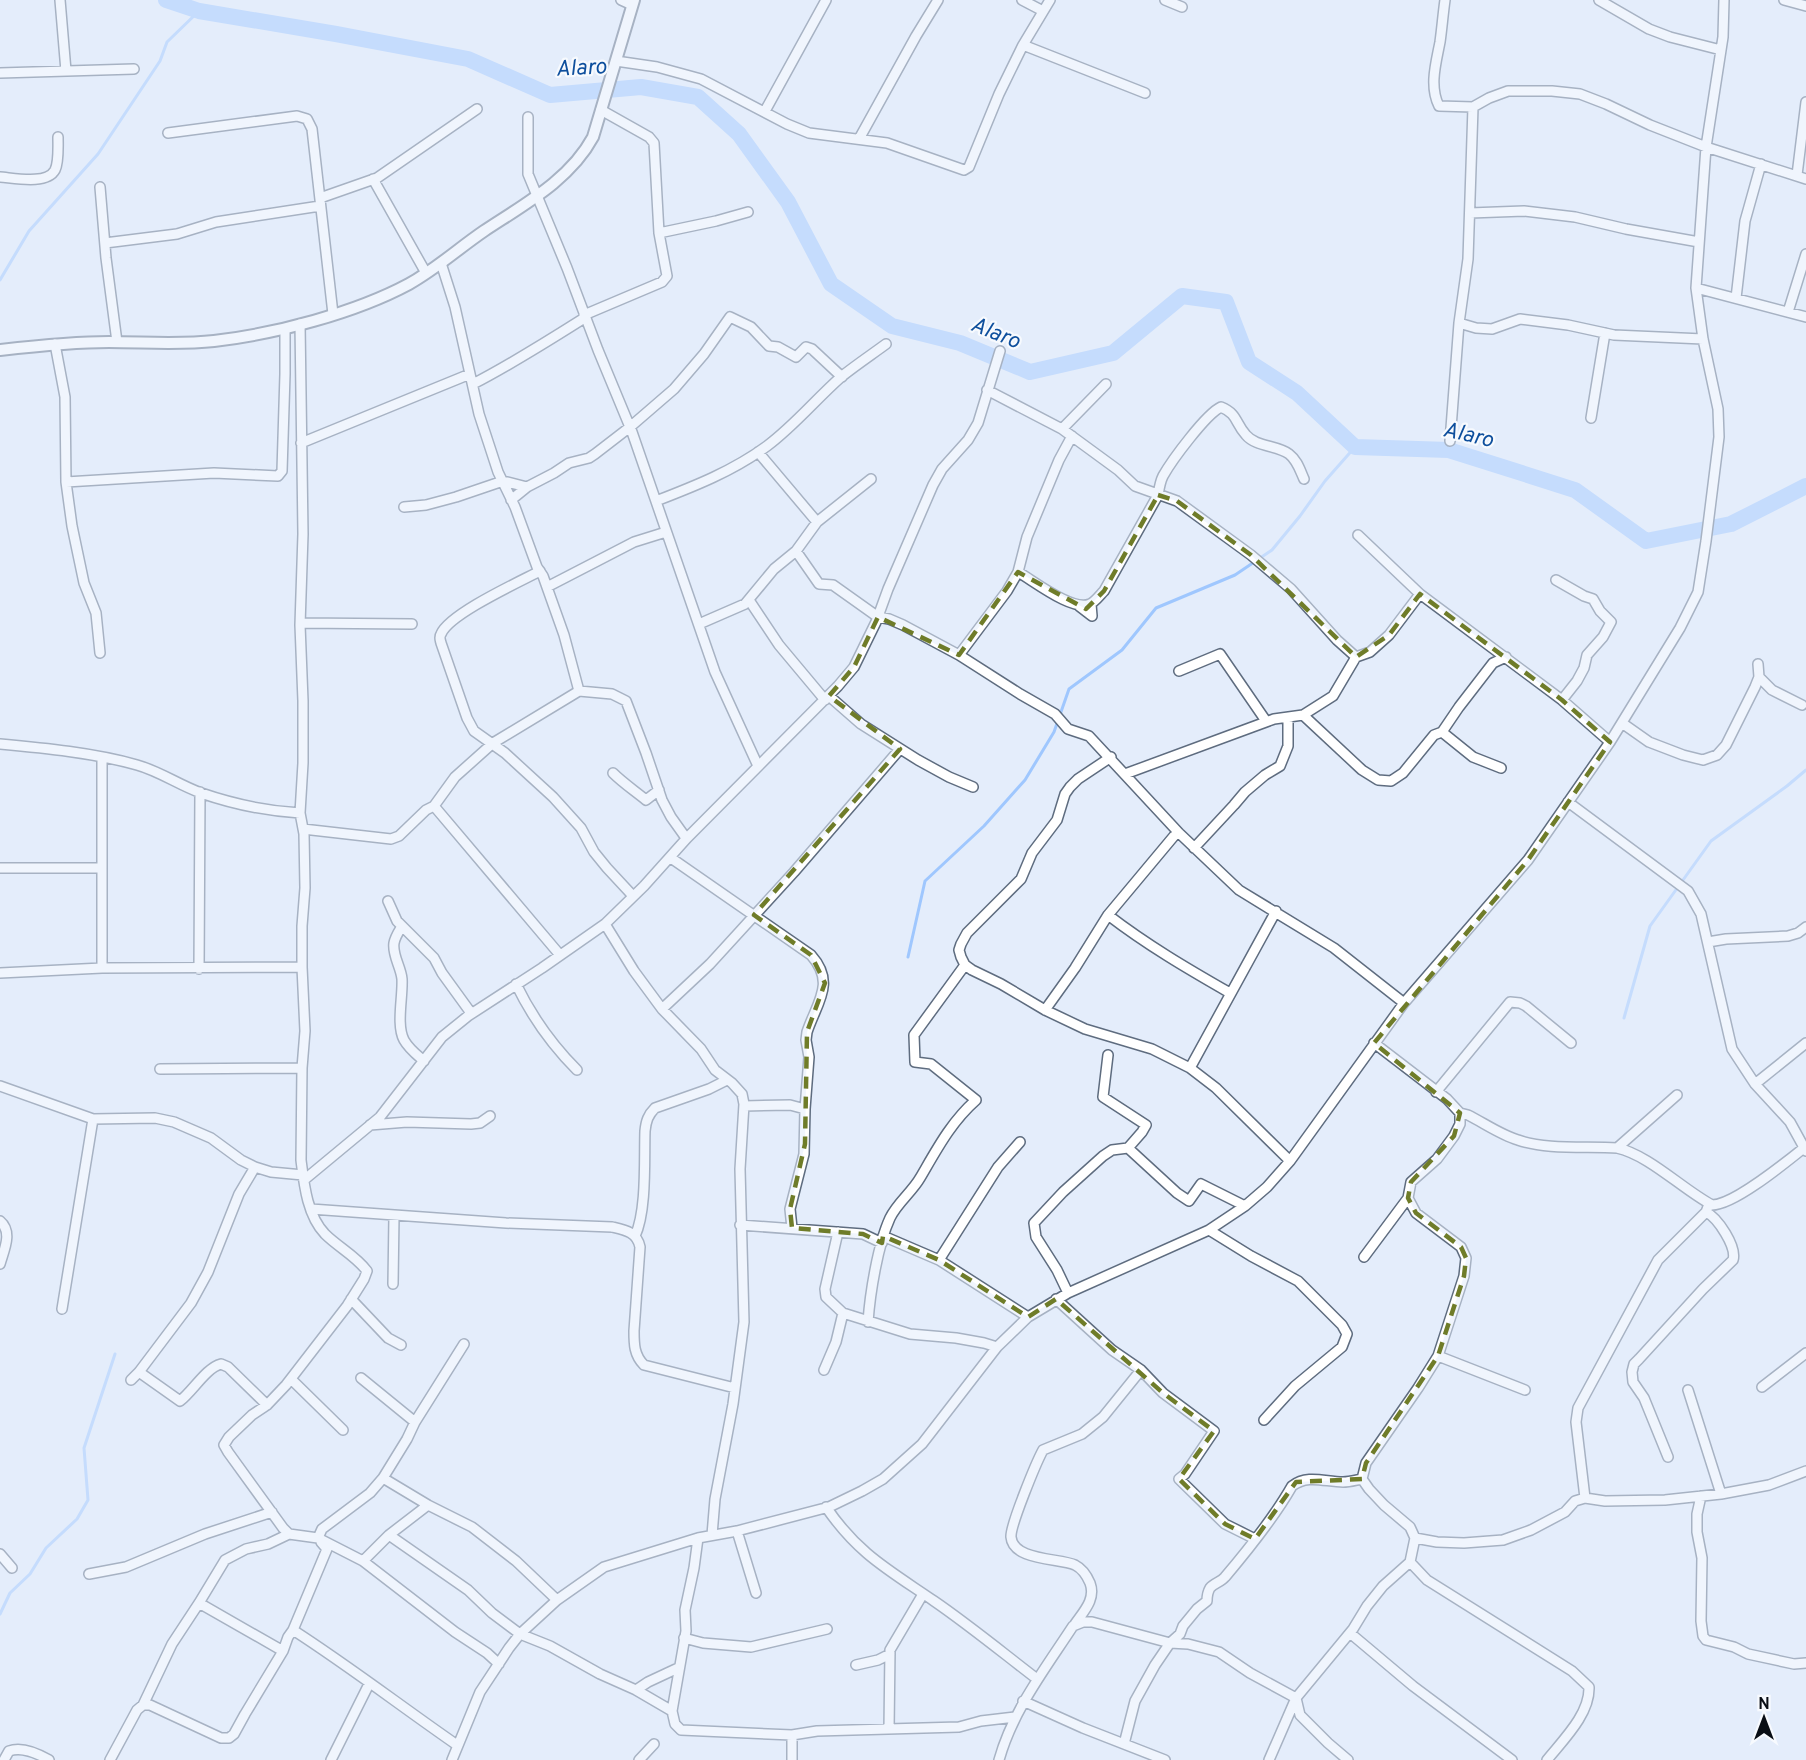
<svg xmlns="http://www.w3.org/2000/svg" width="1806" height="1760" font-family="Overpass,sans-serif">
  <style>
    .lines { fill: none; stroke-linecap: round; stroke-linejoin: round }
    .stream { stroke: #9fc7fe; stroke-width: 3 }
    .river { stroke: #9fc7fe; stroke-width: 16 }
    .minor-casing { stroke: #5e6c7f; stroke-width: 12 }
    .tertiary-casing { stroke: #5e6c7f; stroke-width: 14 }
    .minor { stroke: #fff; stroke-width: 9 }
    .tertiary { stroke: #fff; stroke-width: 10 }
    .marked { fill: none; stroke: #6f7c29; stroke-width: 4.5; stroke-dasharray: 12 8; stroke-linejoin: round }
    .labels { text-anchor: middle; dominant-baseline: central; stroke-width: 4.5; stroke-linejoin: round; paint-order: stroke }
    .water-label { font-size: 22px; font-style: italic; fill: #0e4f9d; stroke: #f7fafe }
  </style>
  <rect width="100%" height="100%" fill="#e4edfb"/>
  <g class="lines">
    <!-- stream -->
    <path class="stream" d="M0,280l29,-49 69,-77 62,-93 7,-19 32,-31
      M908,957l17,-76 59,-55 41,-46 29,-48 15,-43 53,-39 34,-42 79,-33 37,-25 28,-34 25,-35 30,-34
      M1624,1018l26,-92 61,-85 76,-55 19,-16
      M0,1614l10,-21 20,-19 16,-26 31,-29 11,-19 -4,-52 31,-94"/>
    <!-- river -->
    <path class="river" d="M166,0l33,11 137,23 132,25 82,36 91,-8 57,10 41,37 49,68 43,82 61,42 68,17 70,29 83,-19 69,-57 44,6 23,60 48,31 58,54 94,3 126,40 71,51 85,-17 75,-38"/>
    <!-- minor casing -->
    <g class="minor-casing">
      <path id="minor" d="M60,0l6,71
        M621,0l11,5
        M1022,0l21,11
        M1165,0l17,7
        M1445,0c-2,14 -3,28 -5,42 -4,21 -11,44 -1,64l34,1
        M1599,0l50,29 21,8 51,13
        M1784,0l22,6
        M1023,45l122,48
        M616,61l41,6 44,12 86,45 22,9 78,10 77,27 5,-3 30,-73 24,-49 27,-45
        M0,73l134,-4
        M765,111l61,-111
        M528,117v57l39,94 31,82 34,82 83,240 43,94
        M168,133l129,-17 10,3 5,10 21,185
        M859,139l57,-103 22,-36
        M1797,175l9,-73
        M0,177c14,1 47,8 55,-7 4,-8 3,-23 3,-33
        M373,179l53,94
        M100,187l6,71 11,84
        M320,198l57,-20 100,-69
        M1470,213l54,-2 51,6 51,12 73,13
        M659,233l57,-12 32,-9
        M105,243l72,-9 39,-12 104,-16
        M441,263l14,44 24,107 19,58 17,35 22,60 6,9 21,59 15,56
        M1696,288l110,29
        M1736,298l9,-77 16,-57
        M1788,312l18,-58
        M584,315l78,-33 5,-6 -8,-43 -5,-90 -5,-6 -48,-27
        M1459,323l17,5 16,1 28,-10 48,6 46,10 89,4
        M300,324l3,210 -3,91 3,76v62l-3,50 4,21 1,54 -3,38v41l3,64 -3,37 -1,92c3,24 6,55 24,74 13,13 31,22 42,37l-3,8 -17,27 -61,79 -19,20 -15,10 -23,22 -5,8 4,7 55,76 6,6 29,4 45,23 26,-26 39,-30
        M55,344l10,53 1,85 6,44 12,57 12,30 4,40
        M473,384c39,-20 75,-43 113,-67
        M987,390l75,39 56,41 17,16 42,15 74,54 40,34 46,51 19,17
        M1591,418l14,-85
        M1062,429l44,-45
        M1450,441l9,-118 9,-64 5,-152 16,-9 19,-7h44l28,3 26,10 44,21 56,22 100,32
        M301,443l169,-69
        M66,482l148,-9 64,3 4,-5 3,-97v-45
        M511,500l16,-13 27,-14 15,-10 20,-5 6,-4 35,-27 44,-38 30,-35 26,-37 21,10 18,19 9,1 18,10 10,-10 6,2 30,28
        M656,501c39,-15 77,-30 111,-55 27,-20 49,-47 74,-69 15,-12 30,-22 45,-33
        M404,507l22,-2 30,-8 47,-16 24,6
        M817,522l54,-43
        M1358,535l62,59
        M796,551l23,33 14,1 45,32 11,2 14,6 56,30 61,39 35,20 13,15 21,7 90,97 60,57 95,58 70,55
        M540,571c-21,11 -91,43 -99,63 -2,3 -1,5 0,9l26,75 7,13 31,22 48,44 28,31 13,24 13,16 26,28
        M1018,572c16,9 55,40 72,32 5,-2 10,-9 14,-13l54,-96c1,-6 2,-13 5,-19 9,-16 43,-62 58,-69 17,7 14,16 25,28 10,12 31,10 43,19 8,6 11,16 15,25
        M1556,580l28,16 9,3 7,12 11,11 -8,15 -16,18 -3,13 -7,13 -15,19
        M547,587l87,-45 32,-10
        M749,600l30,45 46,55
        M1079,606l13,10 -1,-12
        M300,623l112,1
        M699,624l46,-20 29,-35 22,-18 21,-29 -59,-70
        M959,655l48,-64 11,-19 9,-35 32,-77 13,-24
        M1179,671l41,-17 46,67
        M1759,677l13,13 30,15
        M829,696l32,28 57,36 31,17 24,10
        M1303,715l59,55 16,10 13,1 12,-8 31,-38 8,-3 17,-25 34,-44 13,-6
        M1622,723l27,19 34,13 20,5 14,-5 9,-10 29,-58 4,-10 -1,-13
        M1442,732l31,25 28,11
        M0,744c44,4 95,9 137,21 22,6 42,20 64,28 32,11 64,18 99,20
        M1111,757l-33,22 -8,8 -5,7 -8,26 -25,33 -11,26 -54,54 -6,11 -2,6 2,7 4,8 7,5 29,14 44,26 40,19 67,20 38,19 26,20 74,73
        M102,758v210
        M613,773c10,10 22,18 33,27l13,-10
        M1125,774l149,-55 29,-4 30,-19 23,-39 14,-5 19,-17 31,-41 142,106 48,42
        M1568,802l120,89 13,23 31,135 23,35 35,38 16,29
        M434,806l126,149
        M303,829l88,10 8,-3 27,-26 8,-4 21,-29 38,-34 86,-52 33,3 14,7 20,52 16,47 9,17 15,21
        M1194,848l40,-43 11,-13 20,-17 15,-9 8,-20v-29
        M671,858l140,97c25,28 6,47 -4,77l-1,8 3,17 -4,52
        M0,868h102
        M388,901l9,20 37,37 8,15 29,40
        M1108,915c39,30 80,54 122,78
        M605,924l29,47 28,38 39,40 14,21 17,13 10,11 2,10 -4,65 4,153 -11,82 -18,95 -3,36
        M402,926c-3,5 -7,11 -8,17 -2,12 7,24 8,36 1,18 -6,46 2,61 5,9 13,15 20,21
        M1708,942l18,-3 62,-3 10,-3 8,-6
        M199,969l1,-177
        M0,973l102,-5 200,-1
        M516,984c15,31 37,62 61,86
        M662,1009l48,-45 84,-92 106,-123
        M1045,1010l30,-42 33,-53 66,-79 5,-3
        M1374,1043l73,56 13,14v11l-6,12 -17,23 -26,23 -3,16 8,15 45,34 5,11 -2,18 -26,80 -20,32 -52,75 -4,16 7,10 15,16 26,22 5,11 -5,24 17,18 145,91 17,16c1,27 -26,53 -42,73
        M1108,1055l-5,42 43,28 -4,7 -14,16
        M1190,1068l86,-157
        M160,1069l142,-1
        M1755,1084l51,-41
        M0,1086l93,33 62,-1 19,4 37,16 30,22 14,7 16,5 32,3
        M1436,1092l74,-90 10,1 6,3 45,37
        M744,1106l46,-1 15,4 -1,45 -14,55 2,19
        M1460,1113l8,2c16,8 33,20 50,25 28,10 69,6 99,8 32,7 65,41 95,57 22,0 73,-42 93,-58
        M370,1125l37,-3 64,2 9,-1 10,-7
        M1617,1148l60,-53
        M304,1180l76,-63 62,-80 26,-21 74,-48 63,-44 39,-38 43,-48 151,-152 16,-19 22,-45 12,-33 45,-104 9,-16 26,-29 10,-17 22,-72
        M311,1209l195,14 106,4c13,3 25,5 28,20l-6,84c0,13 0,24 10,34l91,23
        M0,1221c13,11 4,29 0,43
        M740,1225l123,9 19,9
        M1209,1230l42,26 47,25 44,44 5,9 -5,13 -47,39 -31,34
        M838,1232l-13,57 1,8 17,16 67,21 46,4 28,5 13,4
        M635,1236c12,-26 9,-77 10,-105 1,-10 3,-16 10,-23l54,-19 18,-9
        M883,1236l56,24 89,57
        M1364,1257l44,-59
        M939,1260l59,-93 22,-25
        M393,1284l1,-68
        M1068,1293l-11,-23 -21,-33 -2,-14 29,-31 40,-36 9,-6 16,-2 49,45 12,8 12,-17 44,22
        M351,1299l37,39 13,7
        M1056,1299l56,51 29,20 22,23 51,38 -29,43 -6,5 46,45 30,15
        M62,1309l31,-190
        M868,1322c2,-29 10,-78 22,-104 7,-15 22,-26 30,-40 17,-29 31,-56 56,-78l-45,-36 -16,-2 -1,-27 51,-70
        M1438,1356l87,34
        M824,1370l12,-28 7,-29
        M139,1372l41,29c13,-10 26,-33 41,-37l7,3 39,38
        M361,1378l54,44 -8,17 -24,39
        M291,1379l52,51
        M131,1380l8,-8 52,-69 17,-31 31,-78 16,-27
        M1762,1387l44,-34
        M1688,1390l33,104
        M415,1422l49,-78
        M1668,1457l-24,-59 -11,-16 -1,-10 2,-8 5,-5 64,-70 30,-29c4,-13 -15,-42 -27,-48
        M1701,1496l-4,18v18l5,26 -1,63 2,15 3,4 28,7 14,7 46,10 12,-1
        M1585,1498l-9,-76 2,-14 80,-148 48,-48 3,-8
        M826,1507c32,47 63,63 108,94 35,24 69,52 103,78
        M737,1531l19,62
        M389,1535l79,55 24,23 28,21 30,12 50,28 36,16 12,-8 30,-14
        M318,1538l4,-9 48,-36 13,-15 45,27 44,22 44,34 41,39
        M698,1538l-4,30 -9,42 1,21 -14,80 3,13 6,6 111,5 25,-4 142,-4 22,-6 34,-4
        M1415,1538l22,4 27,1 39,-3 28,-10 34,-18 10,-11 10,-3 20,3 60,-1 56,-6 48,-9 37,-14
        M0,1554l12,14
        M363,1561l92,71 32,21 12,11
        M89,1574l37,-7 79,-33 67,-22
        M199,1603l84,48
        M1075,1624c9,-13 21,-25 15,-41 -3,-7 -7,-14 -15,-18 -15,-7 -62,-4 -64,-28 -1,-11 25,-74 32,-87l39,-16 21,-17 38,-47
        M293,1630c56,36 109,77 164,115
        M1350,1633l63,53 99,74
        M684,1638l19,5 48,4 76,-18
        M856,1665l22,-5 12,-6
        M636,1690l36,21
        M1023,1701l60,27 82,32
        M143,1705l29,-61 27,-41 26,-43 21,-11 22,-5 21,-10
        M889,1729l1,-79 33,-56
        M1124,1744l11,-43 20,-36 15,-22 10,-9 3,-8 14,-17 10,-8c0,-5 0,-8 3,-13 4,-5 11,-6 15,-11 22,-26 50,-61 67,-91 16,-12 33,-4 51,-4 7,0 13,-2 19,-3
        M4,1760l5,-9c13,-5 28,2 40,9
        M110,1760l27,-50 6,-5h7l71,33h8l5,-4 11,-20 38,-63 5,-14 5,-7 34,-81 -6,-7
        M331,1760l38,-76
        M452,1760l28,-68 29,-44 11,-14 37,-34 47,-33 94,-29 39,-7 92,-24 33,-16 21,-12 39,-35 75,-97 31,-30 40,-24 141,-63 36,-24 22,-19 23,-26 114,-158 124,-143 82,-118 70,-114 18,-36 8,-51 13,-104 -1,-28 -15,-70 -7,-51 10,-141 17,-110 1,-37
        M639,1760l15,-16
        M792,1760v-25
        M999,1760c14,-50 46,-91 74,-134l10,-4h9l78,21 18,1 31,8 31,21 46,25 4,17 28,28 20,17
        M1269,1760l27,-62 57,-69 14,-23 16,-20 27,-24"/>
    </g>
    <!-- tertiary casing -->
    <g class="tertiary-casing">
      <path id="tertiary" d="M0,350c36,-4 72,-8 109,-8 35,0 70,3 105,-1 61,-7 141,-28 195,-57 27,-15 50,-36 75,-53 39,-26 86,-51 109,-94l41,-137"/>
    </g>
    <!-- minor -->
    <use href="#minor" class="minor"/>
    <!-- tertiary -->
    <use href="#tertiary" class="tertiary"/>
  </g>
  <!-- marked area -->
  <path d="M0 0H1806V1760H0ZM1158,495l19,6 74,54 105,102 33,-22 31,-41 142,106 48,42 -82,118 -154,183 86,70 -6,23 -43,46 -3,16 8,15 45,34 5,11 -2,18 -26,80 -72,107 -4,16 -66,3 -41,57 -30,-15 -46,-45 35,-48 -51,-38 -107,-94 -28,18 -89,-57 -56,-24 -1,7 -19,-9 -71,-6 -2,-19 15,-65 2,-112 18,-49 -14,-28 -57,-40 146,-166 -71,-53 25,-29 24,-50 81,38 59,-83 68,37 18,-18z" fill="#e4edfb" fill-opacity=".55" fill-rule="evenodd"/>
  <path class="marked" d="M1158,495l19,6 74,54 105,102 33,-22 31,-41 142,106 48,42 -82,118 -154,183 86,70 -6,23 -43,46 -3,16 8,15 45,34 5,11 -2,18 -26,80 -72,107 -4,16 -66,3 -41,57 -30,-15 -46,-45 35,-48 -51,-38 -107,-94 -28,18 -89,-57 -56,-24 -1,7 -19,-9 -71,-6 -2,-19 15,-65 2,-112 18,-49 -14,-28 -57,-40 146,-166 -71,-53 25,-29 24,-50 81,38 59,-83 68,37 18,-18z"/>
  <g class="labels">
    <!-- water labels -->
    <g class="water-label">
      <text transform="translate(581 69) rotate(-3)">Alaro</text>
      <text transform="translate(995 334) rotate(22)">Alaro</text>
      <text transform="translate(1468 436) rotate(13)">Alaro</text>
    </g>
  </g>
  <!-- north arrow -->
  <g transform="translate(1764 1718)" stroke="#f7fafe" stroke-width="4.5" paint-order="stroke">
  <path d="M0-4.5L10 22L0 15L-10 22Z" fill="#090e15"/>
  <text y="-9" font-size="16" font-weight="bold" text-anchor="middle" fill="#090e15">N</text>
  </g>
</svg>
